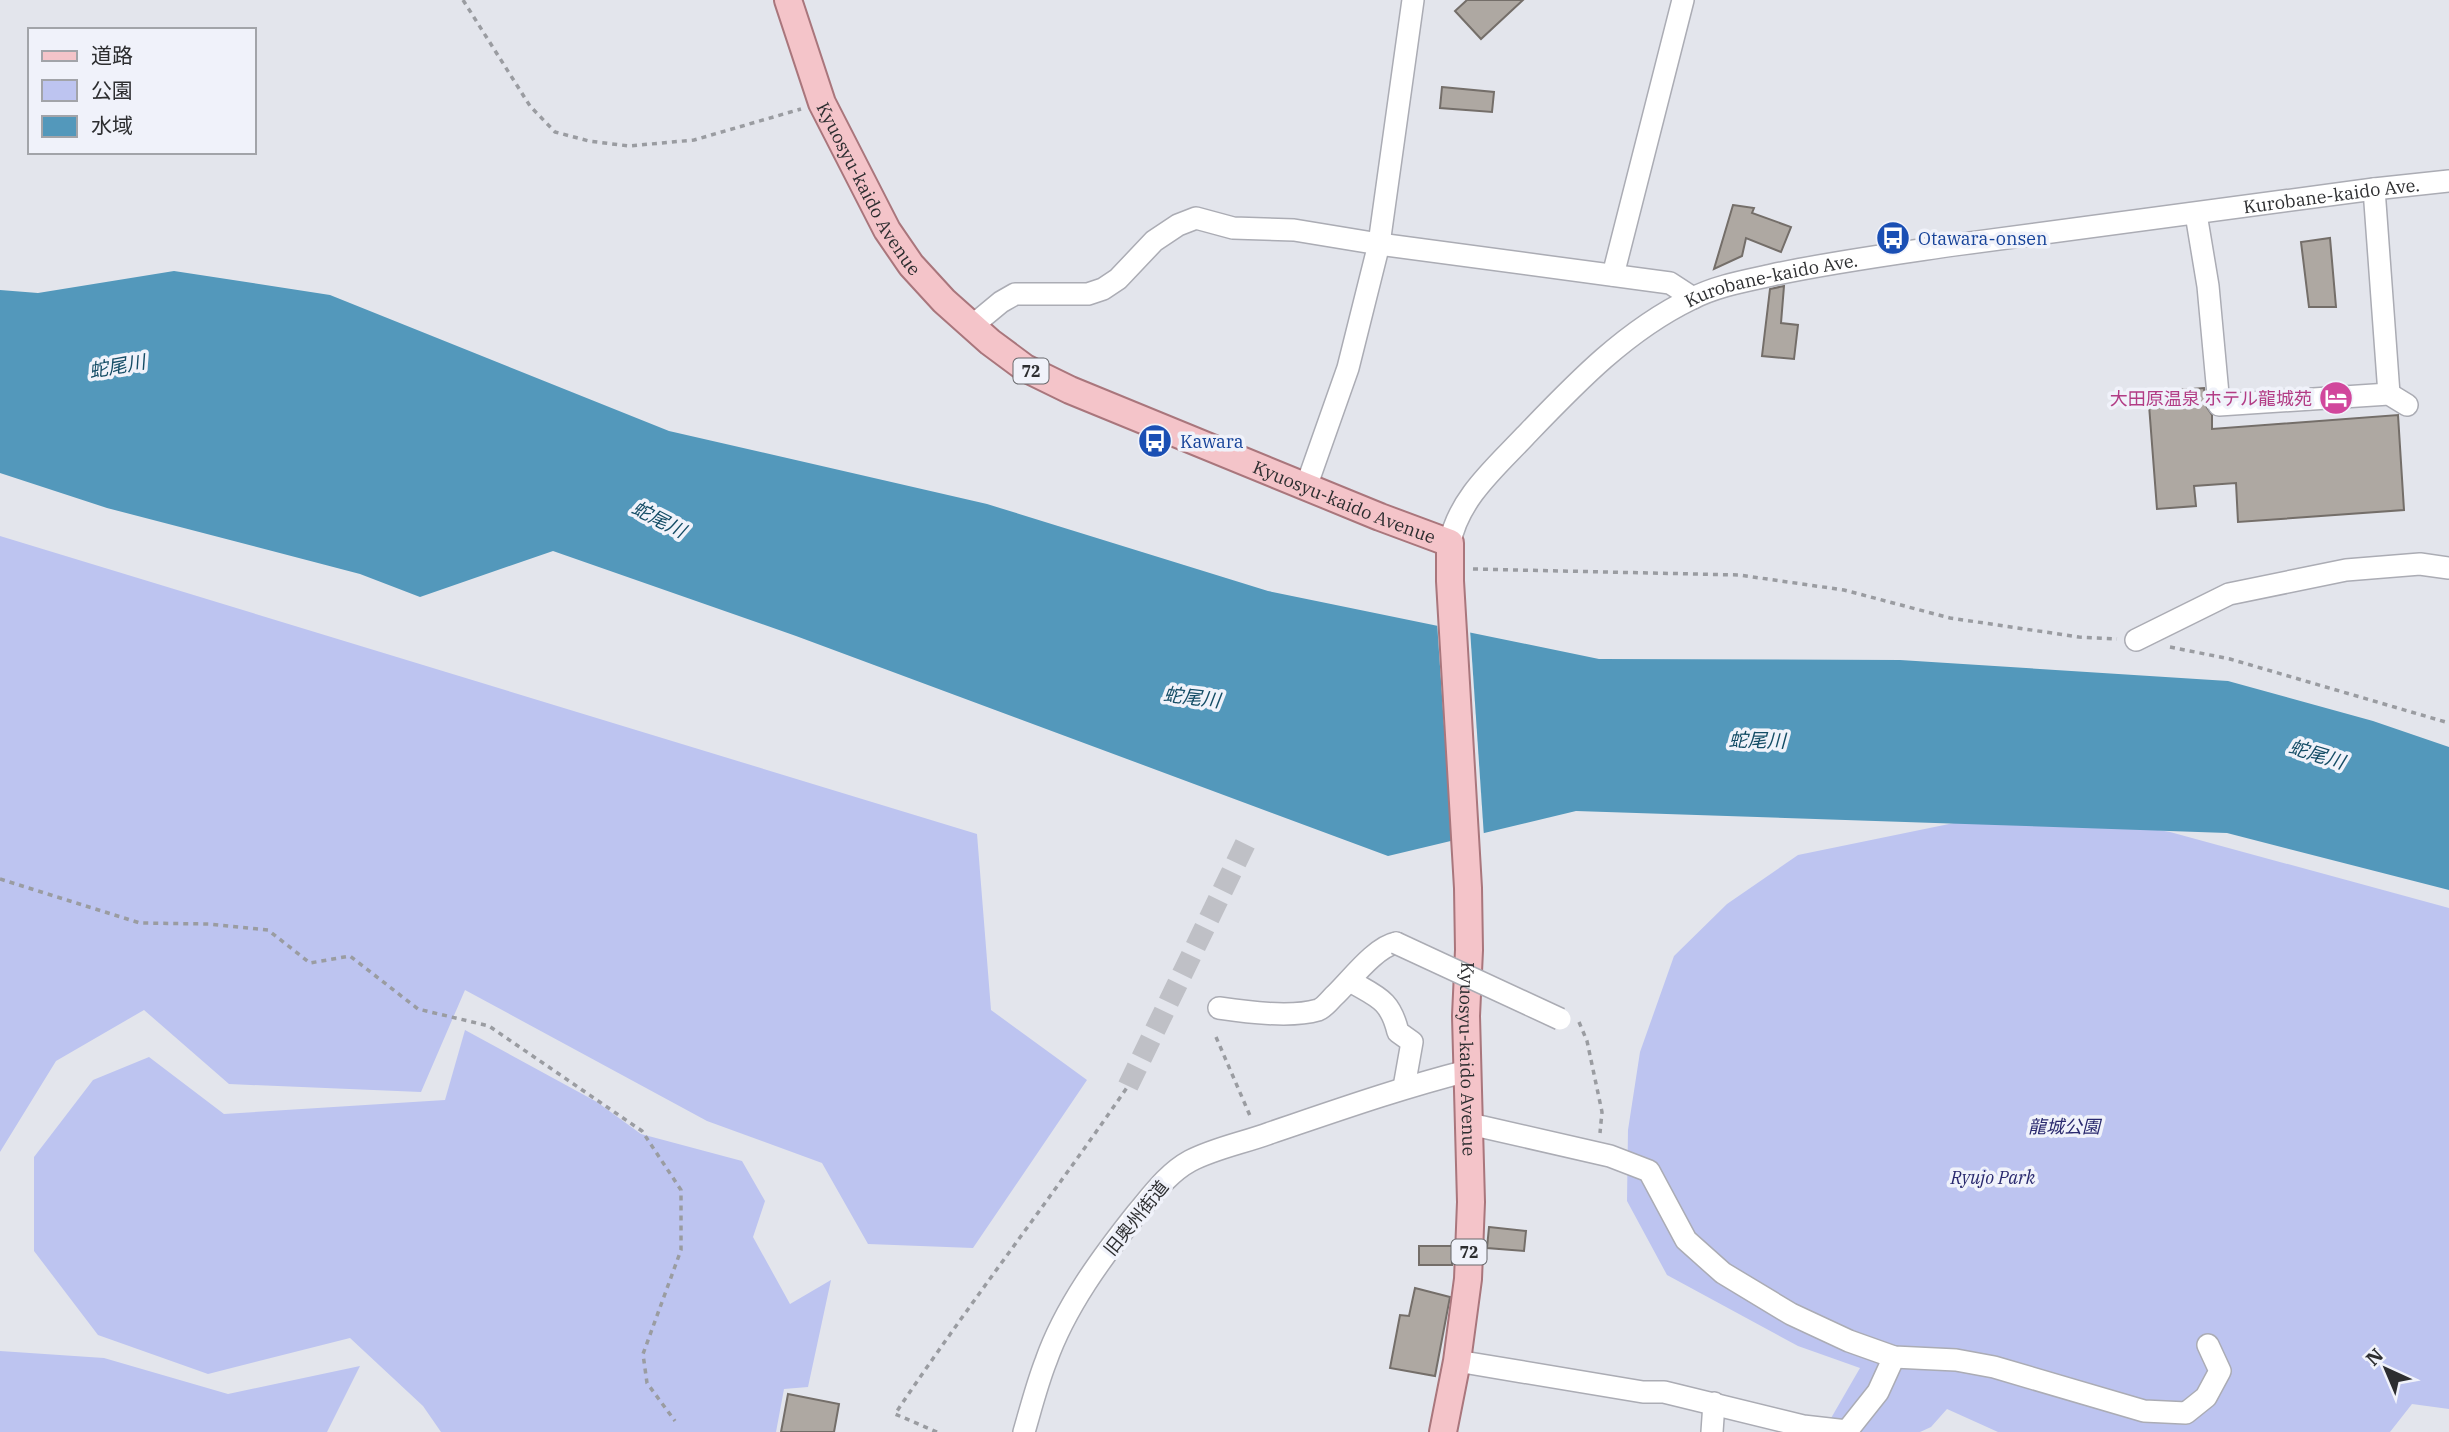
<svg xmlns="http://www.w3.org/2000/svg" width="2449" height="1432" font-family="'IBM Plex Serif','Noto Sans JP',serif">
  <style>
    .green { fill: #bdc4f0 }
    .water { fill: #5398bb }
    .pier { fill: #e3e5ec }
    .building { fill: #aea8a2; stroke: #746e69; stroke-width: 2 }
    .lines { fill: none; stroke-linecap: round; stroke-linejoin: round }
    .minor-tunnel { stroke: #bfc0c6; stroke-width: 21; stroke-dasharray: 21 10; stroke-linecap: butt }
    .minor-casing { stroke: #abacb4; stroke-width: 24 }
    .major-casing { stroke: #a9767c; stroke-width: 30 }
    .path { stroke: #9a9ca1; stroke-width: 3.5; stroke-dasharray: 5 5; stroke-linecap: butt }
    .minor { stroke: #fff; stroke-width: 21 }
    .major { stroke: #f4c4c9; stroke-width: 26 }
    .minor-bridge-casing { stroke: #abacb4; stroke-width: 24; stroke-linecap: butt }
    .minor-bridge { stroke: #fff; stroke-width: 21 }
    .labels { text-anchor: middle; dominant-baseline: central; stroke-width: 7; stroke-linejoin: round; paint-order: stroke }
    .shield { fill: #f0f2fa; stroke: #68696d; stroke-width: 2 }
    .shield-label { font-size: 16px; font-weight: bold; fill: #2d2e30 }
    .street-label { font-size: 18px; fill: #2d2e30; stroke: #f0f2fa }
    .transit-label { font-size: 18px; fill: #164399; stroke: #f0f2fa; text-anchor: start }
    .hotel-label { font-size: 18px; fill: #b23c85; stroke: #f0f2fa; text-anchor: end }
    .park-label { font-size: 18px; font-style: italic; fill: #29296e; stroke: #f0f2fa }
    .water-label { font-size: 19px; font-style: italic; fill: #154d66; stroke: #f0f2fa }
  </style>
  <rect width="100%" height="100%" fill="#e3e5ec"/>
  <!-- green -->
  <path class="green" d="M0,536l977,298 14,176 96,70 -114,168 -105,-4 -46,-81 -115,-42 -242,-131 -44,102 -192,-8 -85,-74 -88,51 -56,91z
    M2027,808l143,24 279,76v501l-37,-5 -22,28h-392l-51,-23 -16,18 -11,5h-97l37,-64 -62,-22 -131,-71 -40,-74 1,-71 12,-78 34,-96 53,-52 71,-49z
    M465,1030l132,72 44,32 101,27 23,40 -12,36 37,67 41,-24 -23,107 -24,2 -8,43h-335l-18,-26 -73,-68 -142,36 -110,-39 -64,-84v-94l59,-77 56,-23 75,57 221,-14z
    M0,1351l104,7 124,36 132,-28 -33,66h-327z"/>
  <!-- water -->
  <path class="water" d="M174,271l156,24 339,136 318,73 281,87 331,68 301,1 328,21 145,40 76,26v143l-222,-57 -232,-8 -419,-14 -188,45 -592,-220 -243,-85 -133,46 -60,-23 -253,-66 -107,-35v-183l38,3z"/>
  <!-- pier -->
  <path class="pier" d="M1437,622l33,7 14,208 -32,7z"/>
  <!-- building -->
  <path class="building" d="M1467,0h56l-42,39 -26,-28z
    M1442,87l52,5 -2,20 -52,-4z
    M1733,205l21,3 -2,5 39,14 -10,25 -35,-14 -4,18 -28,13z
    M2330,238l6,69h-27l-8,-65z
    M1784,286l-3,37 17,2 -4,34 -32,-3 8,-67z
    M2204,388l2,18 6,9v14l186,-14 6,95 -166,12 -2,-39 -42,3 2,20 -39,3 -9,-117z
    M1489,1227l37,4 -2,20 -37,-3z
    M1419,1246h33v19h-33z
    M1415,1288l35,9 -15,79 -45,-8 10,-53 9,1z
    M788,1394l51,10 -5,28h-53z"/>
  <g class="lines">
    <!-- minor-tunnel -->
    <path class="minor-tunnel" d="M1128,1086l120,-248"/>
    <!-- minor casing -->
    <g class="minor-casing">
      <g id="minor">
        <path d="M2374,189l15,205"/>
        <path d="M2196,214l12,72 11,119 170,-11 18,11"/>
        <path d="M1613,275l70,-275"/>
        <path d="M972,326l29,-24 14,-8h73l15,-5 15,-10 36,-38 24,-16 18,-7 37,10 61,2 85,14 291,39 23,15"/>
        <path d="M1306,487l42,-119 31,-124 34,-244"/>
        <path id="s1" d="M1450,543c8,-44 46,-76 75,-107 50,-52 100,-105 166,-137 25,-13 54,-18 81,-24 60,-13 121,-21 182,-30 140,-18 280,-37 420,-56l75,-8"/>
        <path d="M2136,640l93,-46 117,-24 74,-6 29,4"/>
        <path d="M1350,981c27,16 40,18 48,51l14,10 -8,45"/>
        <path d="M1219,1008c28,4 72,10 99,2 6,-2 12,-10 16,-14 16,-15 41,-49 62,-53"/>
        <path d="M1470,1124l140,32 39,15 37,69 37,33 68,41 58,27 45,16 62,3 38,7 150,44 42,2 20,-16 14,-26 -12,-26"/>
        <path d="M1457,1361l186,31h21l139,34 44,5 31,-39 16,-35"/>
        <path d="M1024,1432c7,-24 13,-48 22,-71 19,-54 56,-104 91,-148 16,-19 31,-40 53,-52 25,-13 53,-18 80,-28 65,-22 130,-45 197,-62"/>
        <path d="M1712,1432l2,-29"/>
      </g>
    </g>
    <!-- major casing -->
    <g class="major-casing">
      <g id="major">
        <path id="s2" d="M788,0l34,103 65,127 24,35 33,36 46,41 35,26 45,22 310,127 70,26v38l18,307 1,62 -3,66 5,186 -3,77 -11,82 -14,71"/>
      </g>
    </g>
    <!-- path -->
    <path class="path" d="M463,0l67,106 25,26 34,9 40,5 65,-6 107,-31
      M1473,569l266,6 105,15 106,28 129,19 38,2
      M2170,647l60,12 219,64
      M0,879l140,44 69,1 59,6 42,33 40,-7 68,53 71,17 153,105 39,59v60l-38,104 4,29 28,38
      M1579,1022l8,19 15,71 -2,21
      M1216,1037l35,81
      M937,1432l-42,-18c75,-112 157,-217 233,-328"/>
    <!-- minor -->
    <use href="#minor" class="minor"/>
    <!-- major -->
    <use href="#major" class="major"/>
    <!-- minor-bridge casing -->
    <g class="minor-bridge-casing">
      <path id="minor-bridge" d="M1396,943l164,76"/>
    </g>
    <!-- minor-bridge -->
    <use href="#minor-bridge" class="minor-bridge"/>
  </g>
  <!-- icons -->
  <defs>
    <g id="bus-disc" transform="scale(1.75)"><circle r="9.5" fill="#1a4fb4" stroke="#f0f2fa"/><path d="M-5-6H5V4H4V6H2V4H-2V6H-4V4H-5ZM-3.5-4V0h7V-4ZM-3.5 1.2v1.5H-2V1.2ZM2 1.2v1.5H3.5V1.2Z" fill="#fff"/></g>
    <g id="hotel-disc" transform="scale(1.75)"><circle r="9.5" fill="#d1479c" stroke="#f0f2fa"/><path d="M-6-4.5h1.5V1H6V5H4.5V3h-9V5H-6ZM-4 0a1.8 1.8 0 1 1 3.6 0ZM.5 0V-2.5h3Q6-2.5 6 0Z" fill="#fff"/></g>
  </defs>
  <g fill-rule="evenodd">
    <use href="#bus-disc" x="1893" y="238"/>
    <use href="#hotel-disc" x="2336" y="398"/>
    <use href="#bus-disc" x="1155" y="441"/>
  </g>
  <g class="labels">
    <!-- shield labels -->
    <g class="shield">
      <rect x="1013.5" y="358.5" width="35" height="25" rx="5"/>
      <rect x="1451.5" y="1239.5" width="35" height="25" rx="5"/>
    </g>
    <g class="shield-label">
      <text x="1031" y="371">72</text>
      <text x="1469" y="1252">72</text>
    </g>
    <!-- street labels -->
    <g class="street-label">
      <text stroke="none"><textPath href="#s2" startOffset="206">Kyuosyu-kaido Avenue</textPath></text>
      <text stroke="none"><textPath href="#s1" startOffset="999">Kurobane-kaido Ave.</textPath></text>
      <text stroke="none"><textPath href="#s1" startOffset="432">Kurobane-kaido Ave.</textPath></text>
      <text stroke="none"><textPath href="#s2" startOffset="794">Kyuosyu-kaido Avenue</textPath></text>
      <text stroke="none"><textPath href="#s2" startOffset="1424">Kyuosyu-kaido Avenue</textPath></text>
      <text transform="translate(1136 1218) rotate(-51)">旧奥州街道</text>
    </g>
    <!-- transit labels -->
    <g class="transit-label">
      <text x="1918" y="238">Otawara-onsen</text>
      <text x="1180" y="441">Kawara</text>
    </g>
    <!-- hotel labels -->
    <g class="hotel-label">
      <text x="2312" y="398">大田原温泉 ホテル龍城苑</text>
    </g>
    <!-- park labels -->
    <g class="park-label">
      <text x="2064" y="1126">龍城公園</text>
      <text x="1993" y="1177">Ryujo Park</text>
    </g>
    <!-- water labels -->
    <g class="water-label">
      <text transform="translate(117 366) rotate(-10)">蛇尾川</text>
      <text transform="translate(659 519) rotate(27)">蛇尾川</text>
      <text transform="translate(1192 697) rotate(7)">蛇尾川</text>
      <text transform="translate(1757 740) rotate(1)">蛇尾川</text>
      <text transform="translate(2317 754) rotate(17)">蛇尾川</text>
    </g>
  </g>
  <!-- legend -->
  <rect x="28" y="28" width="228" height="126" fill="#f0f2fa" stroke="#a2a4a9" stroke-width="2"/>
  <rect x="42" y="51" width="35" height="10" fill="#f4c4c9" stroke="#a2a4a9" stroke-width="2"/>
  <text x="91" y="63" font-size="21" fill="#2d2e30">道路</text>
  <rect x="42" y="80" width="35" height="21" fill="#bdc4f0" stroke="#a2a4a9" stroke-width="2"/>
  <text x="91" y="98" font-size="21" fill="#2d2e30">公園</text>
  <rect x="42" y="116" width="35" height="21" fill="#5398bb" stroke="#a2a4a9" stroke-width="2"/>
  <text x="91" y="133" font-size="21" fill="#2d2e30">水域</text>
  <!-- north arrow -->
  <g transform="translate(2386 1369) rotate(316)" stroke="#f0f2fa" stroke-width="5" paint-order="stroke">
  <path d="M0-5L12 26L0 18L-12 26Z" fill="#2d2e30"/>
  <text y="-10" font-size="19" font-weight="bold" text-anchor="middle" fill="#2d2e30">N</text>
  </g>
</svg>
